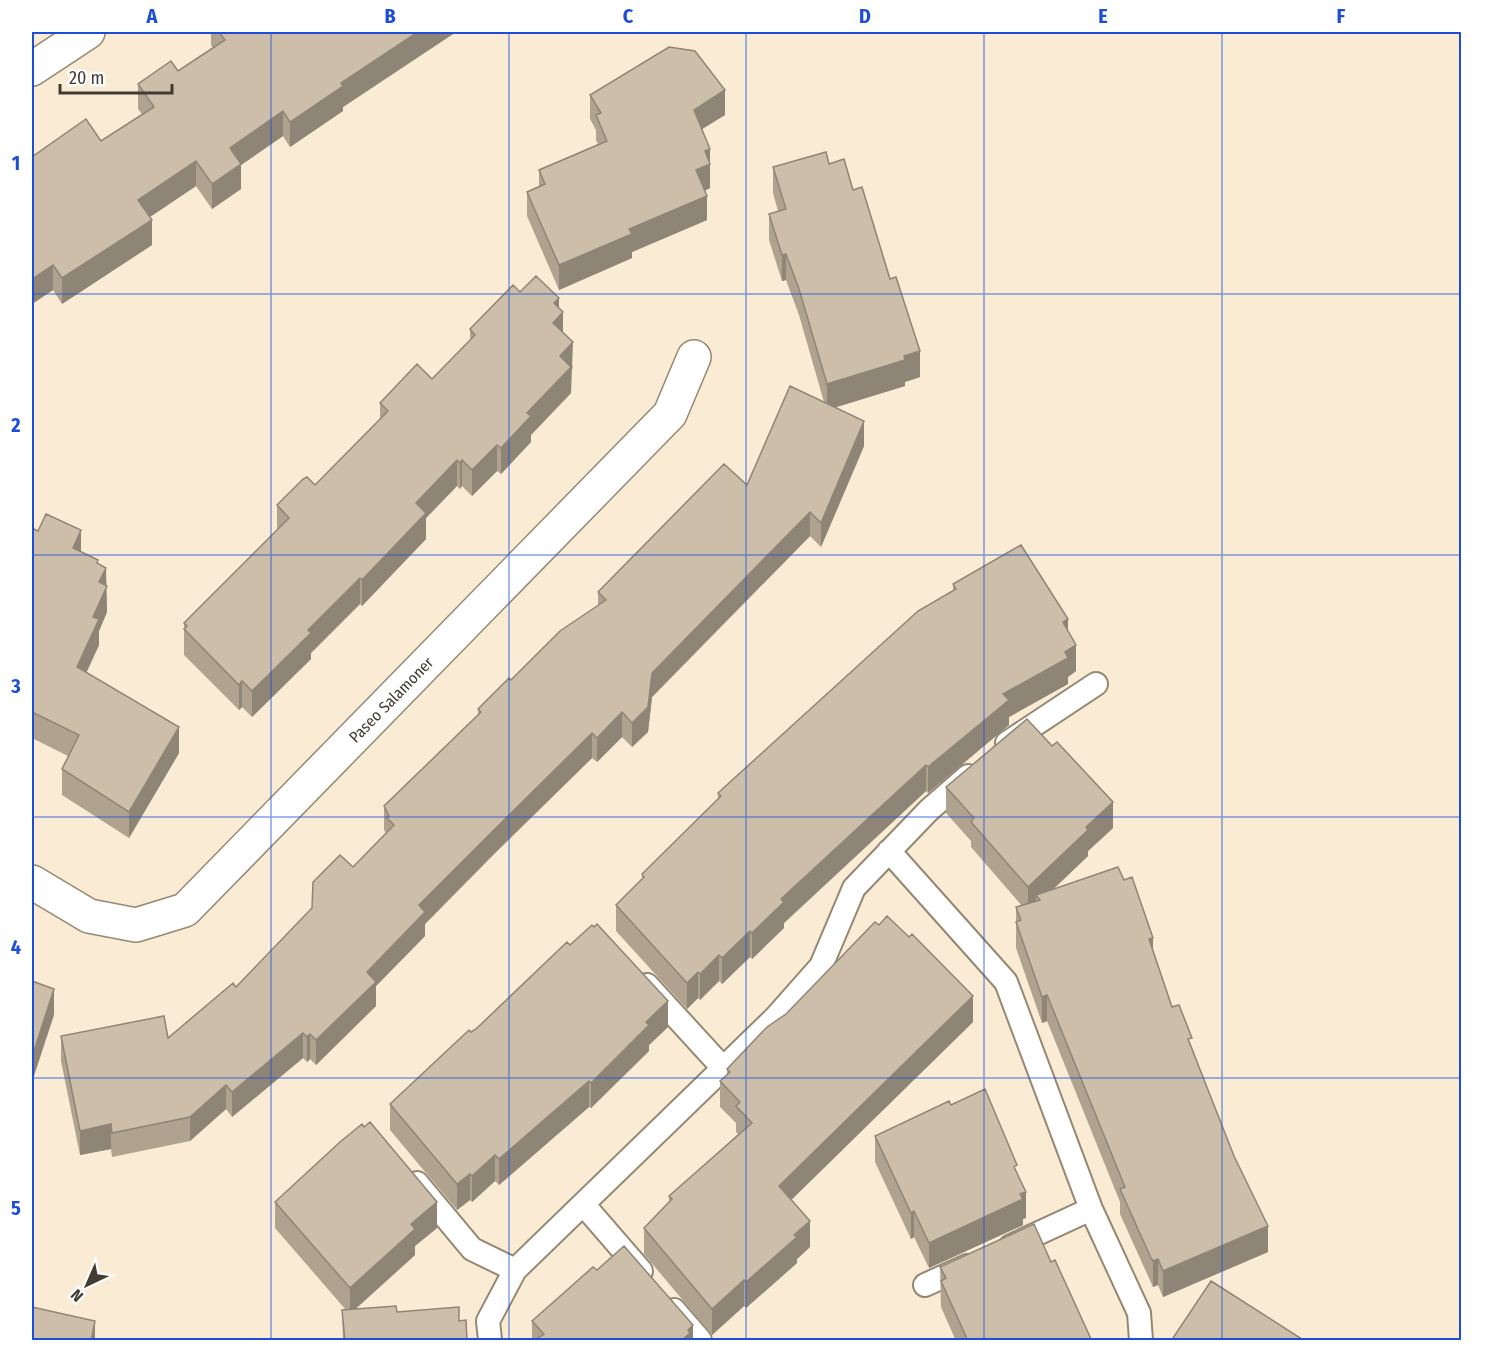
<svg xmlns="http://www.w3.org/2000/svg" width="1493" height="1372" font-family="'Fira Sans Condensed',sans-serif">
  <style>
    .lines { fill: none; stroke-linecap: round; stroke-linejoin: round }
    .service-casing { stroke: #958873; stroke-width: 26 }
    .minor-casing { stroke: #958873; stroke-width: 36 }
    .service { stroke: #fff; stroke-width: 22 }
    .minor { stroke: #fff; stroke-width: 33 }
    .wall { fill: #afa390 }
    .shaded-wall { fill: #8f8576 }
    .building { fill: #ccbea8; stroke: #8f8576; stroke-width: 1.5 }
    .grid { fill: none; stroke: #1d4ed8; stroke-width: 1.5; stroke-opacity: 0.55 }
    .labels { text-anchor: middle; dominant-baseline: central; stroke-width: 6; stroke-linejoin: round; paint-order: stroke }
    .street-label { font-size: 16px; fill: #423c33; stroke: #fff }
    .neatline { fill: none; stroke: #1d4ed8; stroke-width: 2 }
    .grid-label { font-size: 20px; text-anchor: middle; font-weight: bold; fill: #1d4ed8 }
  </style>
  <rect width="100%" height="100%" fill="#f9ebd4"/>
  <g class="lines">
    <!-- service casing -->
    <g class="service-casing">
      <path id="service" d="M1007,743l89,-59
        M889,851l117,131 85,227 48,104 2,27
        M647,985l76,83
        M417,1183l55,66 43,21
        M583,1204l58,67
        M1011,1246l80,-37
        M925,1285l42,-19
        M674,1310l26,30
        M490,1340l-2,-19 27,-51 260,-252 46,-52 33,-78 75,-78 39,-34"/>
    </g>
    <!-- minor casing -->
    <g class="minor-casing">
      <g id="minor">
        <path d="M32,69l56,-37"/>
        <path id="s1" d="M32,882l57,34 47,9 49,-15 485,-496 24,-57"/>
      </g>
    </g>
    <!-- service -->
    <use href="#service" class="service"/>
    <!-- minor -->
    <use href="#minor" class="minor"/>
  </g>
  <!-- wall -->
  <path class="wall" d="M211,32h245l-113,75v4l-53,36 -7,-11 -42,29v24l-29,20 -16,-23 -46,31 2,28 -90,59 -9,-14 -21,14v-147l69,-16 41,-27 -4,-5v-25l40,-13 35,-23 -2,-3z
    M590,95l135,20 -23,14 8,44v15l-5,3 2,29 -75,32v6l-73,32 -32,-74v-24l12,-5v-17l59,-26 -2,-4v-10l-6,-11z
    M829,164l24,26 67,187 -15,5v4l-69,21 28,39 -43,101 -11,-11 -158,161 -4,35 -16,15 -10,-10 -25,25 -5,-4 -100,98 -67,68v12l-49,50v20l-60,59 -6,-6 -3,3 -4,-4 -71,59 -6,-8 -36,32 -78,16 -1,-8 -31,6 -19,-94v-25l107,2 68,-51 150,-154 -2,-3v-24l94,-91v-6l120,-104v-13l149,-107 77,-83 -25,-87 -13,-35 -4,1 -13,-41v-26l9,-3 -5,-18v-26z
    M520,292l39,16 4,25 10,35 -2,2v23l-40,42v7l-30,32 -4,-3 -25,25 -10,-10 -2,3 -3,-3 -31,32v21l-64,67 -2,-2 -49,49v6l-59,58 -10,-10 -3,3 -55,-55v-32l93,-93v-25l38,-20 65,-65v-17l52,-24 38,-39v-11z
    M32,528l49,24 17,12 8,22 1,26 -8,19v14l-13,28 93,80 -50,85 -67,-43v-26l6,-13 -36,-18z
    M953,584l115,47 8,40 -8,6v7l-59,33v8l-81,68 -2,-2 -142,132v5l-32,31 -2,-2 -28,27 -3,-3 -19,19 -2,-2 -11,11 -71,-78v-26l26,-26v-5l76,-75v-6l235,-202z
    M946,787l167,41 -25,23v5l-35,33 100,61 19,57 20,40 76,205 -105,45 -5,-12 -5,2 -33,-73v-12l-73,-181 -5,2 -26,-75v-41l6,-1 -51,-59v-6l-25,-28z
    M570,945l98,82 -19,18v6l-58,57 -2,-1 -90,78 -4,-4 -23,21 -2,-2 -13,10 -67,-80v-26z
    M973,1022l-182,178 19,47 -13,12v4l-51,45 -2,-2 -32,29 -68,-81v-26l25,-26v-6l69,-62 -2,-2v-9l-16,-16v-26l7,-6v-6z
    M951,1105l66,68 9,45 -3,1v6l-94,43 -15,-31 -3,2 -36,-77v-26z
    M275,1202l162,26 -22,18v9l-60,54 42,3 62,9 8,20h-124l-1,-31h4l-71,-82z
    M1051,1262l40,79h-135l-15,-34 -1,-40z
    M597,1270l96,71h-161v-20z"/>
  <!-- shaded-wall -->
  <path class="shaded-wall" d="M418,32h38l-113,75v4l-53,36v-25l51,-39z
    M725,90v25l-31,19v-24z
    M283,111v25l-42,29v24l-29,20v-25l18,-36z
    M710,149v39l-14,6v-24l9,-19z
    M196,161v25l-58,39v-25z
    M707,196v24l-75,32v6l-73,32v-25l70,-36z
    M152,220v25l-90,59v-26z
    M786,254v26l-4,1v-26z
    M53,265v25l-21,14v-25z
    M559,298v18l4,-4v26l-10,-15 1,-20z
    M573,342l-2,51 -40,42v7l-30,32v-26l59,-92z
    M920,351v26l-15,5v4l-78,24v-26z
    M864,421v25l-43,101v-24z
    M497,445v26l-25,25v-26z
    M457,460v26l-31,32v21l-64,67v-26l54,-77z
    M462,460v26l-2,3v-26z
    M810,512v24l-158,161 -4,35 -16,15v-24l20,-50z
    M81,530v26l-8,-8z
    M106,568l1,44 -8,19v14l-22,48v-26l16,-50 6,-35z
    M360,578v26l-49,49v6l-59,58v-26l56,-61z
    M1068,619v26l-5,-23z
    M1076,645v26l-8,6v7l-59,33v8l-81,68v-26l75,-73 62,-42z
    M242,681v26l-3,3v-25z
    M622,712v25l-25,25v-24z
    M179,727v26l-50,85v-26z
    M592,733v25l-100,98 -67,68v12l-49,50v20l-60,59v-25l51,-68 52,-67 73,-73z
    M926,765v26l-142,132v5l-32,31v-26l29,-34z
    M1113,802v26l-25,23v5l-48,46v-2l-4,-5v11l-8,7v-26l58,-60z
    M750,931v26l-28,27v-26z
    M1153,938v26l-4,-25z
    M719,955v26l-19,19v-26z
    M698,972v26l-11,11v-26z
    M54,989v26l-22,67v-25z
    M1047,995v26l-5,2v-26z
    M973,996v26l-194,190v-26z
    M668,1001v26l-19,18v6l-58,57v-25l55,-61z
    M303,1033v25l-71,59v-25z
    M310,1034v25l-3,3v-25z
    M589,1081v26l-90,78v-26z
    M226,1085v24l-36,32v-24z
    M111,1124v25l-31,6v-24z
    M495,1155v26l-23,21v-26z
    M470,1174v26l-13,10v-26z
    M1026,1192v26l-3,1v6l-94,43v-25z
    M437,1202v26l-22,18v9l-65,59v-26l61,-64z
    M914,1211v26l-3,2v-26z
    M810,1221v26l-13,12v4l-51,45v-26z
    M1268,1226v26l-105,45v-26z
    M1158,1259v26l-5,2v-26z
    M744,1280v26l-32,29v-26z
    M95,1321v20h-4z
    M693,1325v16h-12l7,-11z"/>
  <!-- building -->
  <path class="building" d="M219,32h199l-77,51 2,3 -53,36 -7,-11 -53,37 11,16 -29,20 -16,-23 -58,39 14,20 -90,58 -9,-13 -21,14v-122l54,-38 15,22 53,-34 -16,-23 33,-23 7,10 47,-31z
    M669,47l26,4 30,39 -31,20 16,39 -5,2 5,13 -14,6 11,26 -78,33 3,5 -73,31 -32,-73 18,-8 -6,-14 68,-29 -11,-26 5,-2 -11,-18z
    M826,152l3,12 15,-5 9,31 9,-3 28,92 6,-2 24,74 -16,5 1,4 -78,24 -28,-95 -13,-35 -4,1 -13,-41 17,-5 -13,-42z
    M536,276l23,22 -5,5 9,9 -10,11 20,19 -13,14 11,11 -44,46 4,3 -30,32 -4,-3 -25,25 -10,-10 -2,3 -3,-3 -41,43 10,10 -64,67 -2,-2 -52,52 3,3 -59,58 -10,-10 -3,4 -55,-56 3,-3 -3,-3 105,-105 -12,-13 26,-26 4,-2 8,8 73,-74 -8,-8 37,-39 15,15 43,-44 -5,-6 43,-44 7,7z
    M790,386l74,35 -43,102 -11,-11 -158,161 -4,34 -16,16 -10,-11 -25,26 -5,-5 -100,99 -73,73 6,7 -58,60 9,10 -60,58 -6,-6 -3,3 -4,-4 -71,59 -6,-7 -36,32 -78,16 -1,-9 -31,7 -19,-95 103,-20 4,22 65,-55 3,4 76,-79 1,-26 27,-27 13,12 41,-42 -7,-7 2,-2 -5,-10 97,-94 -3,-3 31,-31 2,2 49,-49 46,-31 -8,-8 126,-128 23,21z
    M46,514l35,16 -8,18 25,12 -1,3 9,5 -7,14 8,4 -14,31 6,2 -22,48 102,60 -50,85 -67,-43 17,-34 -47,-23v-184l6,3z
    M1021,545l47,74 -5,3 13,23 -11,7 3,6 -65,36 6,6 -81,67 -2,-2 -145,134 3,3 -32,31 -2,-2 -28,27 -3,-3 -19,19 -2,-2 -11,11 -71,-78 28,-28 -2,-3 79,-78 -3,-3 200,-182 38,-22 -3,-5z
    M1027,719l25,27 5,-4 56,60 -27,25 2,3 -60,57 -57,-65 3,-4 -28,-31z
    M1118,867l6,13 8,-3 21,61 -4,1 23,68 7,-2 13,33 -4,1 46,117 34,70 -105,45 -5,-12 -5,2 -2,-3 -31,-69 5,-2 -78,-192 -5,2 -26,-75 5,-2 -5,-13 24,-7 -4,-5z
    M887,916l22,21 3,-3 61,62 -194,190 31,35 -16,14 3,2 -51,45 -2,-2 -32,29 -68,-81 28,-29 -3,-3 83,-73 -16,-17 4,-4 -20,-21 10,-9 -3,-3 40,-42 19,-13 86,-89 3,-3 4,3z
    M597,924l71,77 -22,21 3,3 -58,58 -2,-2 -90,78 -4,-4 -23,21 -2,-2 -13,10 -67,-80 79,-74 2,2 5,-3 91,-87 3,3 22,-20 2,2z
    M32,981l22,8 -22,68z
    M985,1089l32,76 -3,2 12,25 -6,2 3,5 -94,44 -15,-32 -3,2 -36,-77 74,-35 2,4z
    M370,1122l67,80 -26,22 4,5 -65,59 -75,-86 65,-60 22,-18 2,3z
    M1034,1224l17,38 4,-2 36,79 -3,2h-120l-27,-60 5,-3 -6,-11z
    M624,1246l69,79 -5,5 2,3 -9,8h-141l-2,-3 6,-4 -12,-13 61,-54 4,3z
    M1211,1281l94,60h-134z
    M396,1306l1,6 62,-5v14l7,-1 1,21h-122l-3,-31z
    M32,1307l63,14 -4,20h-59z"/>
  <!-- grid -->
  <path class="grid" d="M271,32v1308M509,32v1308M746,32v1308M984,32v1308M1222,32v1308M32,294h1430M32,555h1430M32,817h1430M32,1078h1430"/>
  <g class="labels">
    <!-- street labels -->
    <g class="street-label">
      <text stroke="none"><textPath href="#s1" startOffset="460">Paseo Salamoner</textPath></text>
    </g>
  </g>
  <!-- border -->
  <rect width="1493" height="1372" fill="none" stroke="#ffffff" stroke-width="66"/>
  <!-- north arrow -->
  <g transform="translate(87 1285) rotate(224)" stroke="#ffffff" stroke-width="4.5" paint-order="stroke">
  <path d="M0-4.5L10 22L0 15L-10 22Z" fill="#423c33"/>
  <text y="-9" font-size="16" font-weight="bold" text-anchor="middle" fill="#423c33">N</text>
  </g>
  <!-- scale -->
  <path d="M60 84v9h112v-9" fill="none" stroke="#423c33" stroke-width="3"/>
  <text x="69" y="84" font-size="18" fill="#423c33" stroke="#ffffff" stroke-width="4.5" paint-order="stroke">20 m</text>
  <rect x="33" y="33" width="1427" height="1306" class="neatline"/>
  <g class="grid-label">
    <text x="152" y="23">A</text>
    <text x="390" y="23">B</text>
    <text x="628" y="23">C</text>
    <text x="865" y="23">D</text>
    <text x="1103" y="23">E</text>
    <text x="1341" y="23">F</text>
    <text x="16" y="170">1</text>
    <text x="16" y="432">2</text>
    <text x="16" y="693">3</text>
    <text x="16" y="954">4</text>
    <text x="16" y="1215">5</text>
  </g>
</svg>
